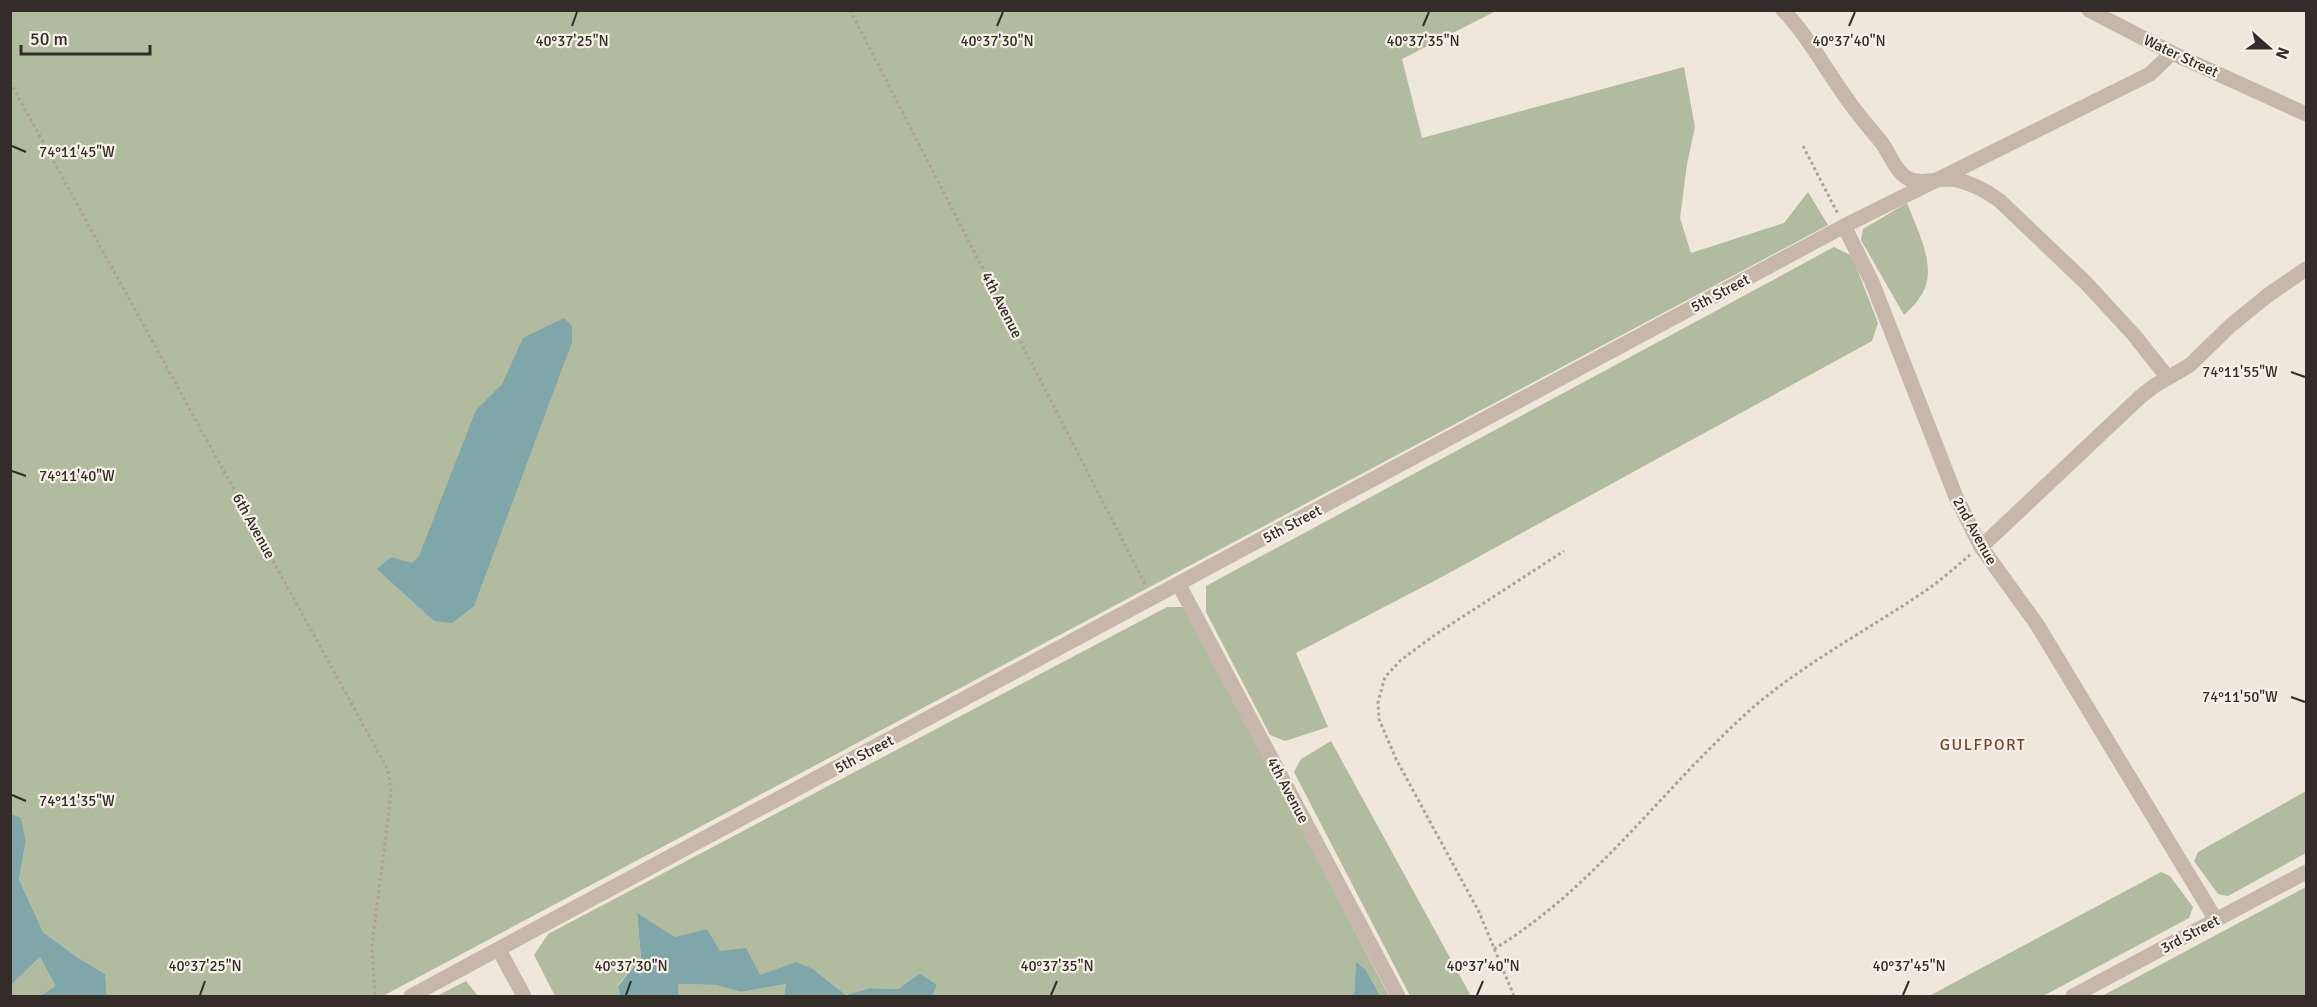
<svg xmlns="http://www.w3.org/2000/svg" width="2317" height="1007" font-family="Signika,sans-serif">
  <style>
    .green { fill: #b1bc9e }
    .water { fill: #7fa6a9 }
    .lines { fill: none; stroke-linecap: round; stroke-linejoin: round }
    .path { stroke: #b1a194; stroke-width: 3; stroke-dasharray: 3 3; stroke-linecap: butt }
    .minor { stroke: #c6b7aa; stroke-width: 15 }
    .ticks { fill: none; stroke: #342c28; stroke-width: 2 }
    .labels { text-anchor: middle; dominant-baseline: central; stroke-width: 4.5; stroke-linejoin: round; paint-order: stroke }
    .street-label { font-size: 15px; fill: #342c28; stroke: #f7f1e8 }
    .neighbourhood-label { font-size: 16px; letter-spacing: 1.5px; fill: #7a402b; stroke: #f7f1e8 }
    .ticks-label { font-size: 15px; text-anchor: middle; fill: #342c28; stroke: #f7f1e8; stroke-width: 4.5; stroke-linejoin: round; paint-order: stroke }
  </style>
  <rect width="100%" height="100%" fill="#efe7dc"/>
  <!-- green -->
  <path class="green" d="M10,11h1486l-94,48 20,79 262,-71 11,60 -8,37 -7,54 11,35 93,-30 24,-31 20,33 -1445,771h-276l-2,-22 -28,-17 -34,-25 -24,-53 7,-38 -5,-22 -10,-5z
    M1907,203c10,27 33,67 13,94 -4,7 -10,12 -16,18l-43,-75 2,-11z
    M1834,247l18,9 26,67 -6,18 -434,238 -142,74 32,74 -43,14 -15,-6 -64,-123v-26z
    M1167,607h16l7,10 199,379h-9l-14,-26 -10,-7 -2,33h-422l5,-11 -17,-12 -22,16 -29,-1 -23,7 -33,-26 -53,7 -40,-25 -45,-14 -38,-23 4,44 -23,27 2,11h-65l-21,-41 14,-21z
    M1331,741l140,255h-61l-116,-224 7,-13z
    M2306,791v62l-78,43 -10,-2 -24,-33 4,-9z
    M2161,872l9,4 23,31 -4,11 -146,78h-114z
    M2306,887v109h-204z
    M40,957l17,29 -17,10h-29l-1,-15 4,1z
    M466,981l12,15h-41z
    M678,984l37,1 26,7 45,-8 -2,12h-106z"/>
  <!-- water -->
  <path class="water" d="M564,318l8,8v16l-98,264 -22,17 -18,-2 -57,-52 14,-12 21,6 7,-7 57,-146 26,-26 21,-46z
    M11,814l10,4 5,23 -7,38 24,53 34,25 28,17 2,22h-67l16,-10 -16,-29 -27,26 -2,-2z
    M637,913l38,24 32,-8 13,22 26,-3 14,27 36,-13 17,7 33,26 23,-7 29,1 22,-16 17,12 -5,11h-148l2,-12 -45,8 -26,-7 -37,-1v12h-58l-2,-10 23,-28z
    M1356,962l10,8 14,26h-26z"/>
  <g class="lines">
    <!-- path -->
    <path class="path" d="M850,10l295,574
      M10,82l378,688 3,20 -2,21 -17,134 3,51
      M1803,146l35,68
      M1494,949c103,-62 173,-167 263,-245 54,-45 116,-77 174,-117 13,-10 26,-21 39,-32
      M1514,996l-35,-84 -83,-153 -17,-40 -1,-17 7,-25 16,-17 35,-26 128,-83"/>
    <!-- minor -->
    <path class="minor" d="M1783,10c25,26 41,57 62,86 11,17 24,31 37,47 7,10 11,22 20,31 13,13 32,5 48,5 19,2 35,11 50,22l86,82 48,52 34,43
      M2089,10l83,43 134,61
      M1844,226l28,56 84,215 25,50 55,76 180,297
      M1981,547l159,-150 14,-11 36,-21 40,-39 38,-31 38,-26
      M1179,585l219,411
      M499,950l25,46
      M411,996l1433,-770 306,-152 22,-21
      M2073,996l233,-124"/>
  </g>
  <!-- ticks -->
  <path class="ticks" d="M572,26l5,-14M997,26l6,-14M1423,26l6,-14M1849,26l6,-14M12,146l14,6M2291,372l14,5M12,471l14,5M2291,697l14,5M12,795l14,6M200,995l5,-14M626,995l5,-14M1051,995l6,-14M1477,995l6,-14M1903,995l6,-14"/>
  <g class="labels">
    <!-- street labels -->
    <g class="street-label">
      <text transform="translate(2181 56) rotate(25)">Water Street</text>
      <text transform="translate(1720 293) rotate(-28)">5th Street</text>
      <text transform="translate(1002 305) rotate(63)">4th Avenue</text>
      <text transform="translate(1292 524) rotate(-28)">5th Street</text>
      <text transform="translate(254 526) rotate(61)">6th Avenue</text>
      <text transform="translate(1975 531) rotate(61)">2nd Avenue</text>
      <text transform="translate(864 754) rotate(-28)">5th Street</text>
      <text transform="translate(1288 790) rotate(62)">4th Avenue</text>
      <text transform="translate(2190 934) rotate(-28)">3rd Street</text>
    </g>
    <!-- neighbourhood labels -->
    <g class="neighbourhood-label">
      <text x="1983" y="745">GULFPORT</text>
    </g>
  </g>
  <g class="ticks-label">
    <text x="572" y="46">40°37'25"N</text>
    <text x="997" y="46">40°37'30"N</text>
    <text x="1423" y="46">40°37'35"N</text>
    <text x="1849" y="46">40°37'40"N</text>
    <text x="77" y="157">74°11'45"W</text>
    <text x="2240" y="377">74°11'55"W</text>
    <text x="77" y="481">74°11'40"W</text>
    <text x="2240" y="702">74°11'50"W</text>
    <text x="77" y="806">74°11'35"W</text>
    <text x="205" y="971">40°37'25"N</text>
    <text x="631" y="971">40°37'30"N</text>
    <text x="1057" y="971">40°37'35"N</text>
    <text x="1483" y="971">40°37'40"N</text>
    <text x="1909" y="971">40°37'45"N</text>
  </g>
  <!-- border -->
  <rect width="2317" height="1007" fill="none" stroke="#342c28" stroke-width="24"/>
  <!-- north arrow -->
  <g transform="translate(2269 48) rotate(111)" stroke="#f7f1e8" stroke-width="4.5" paint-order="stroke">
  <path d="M0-4.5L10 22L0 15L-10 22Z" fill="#342c28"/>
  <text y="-9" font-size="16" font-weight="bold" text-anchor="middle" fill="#342c28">N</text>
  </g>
  <!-- scale -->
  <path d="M21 45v9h129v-9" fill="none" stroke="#342c28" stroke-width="3"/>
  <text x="30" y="45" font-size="18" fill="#342c28" stroke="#f7f1e8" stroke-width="4.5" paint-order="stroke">50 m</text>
</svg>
